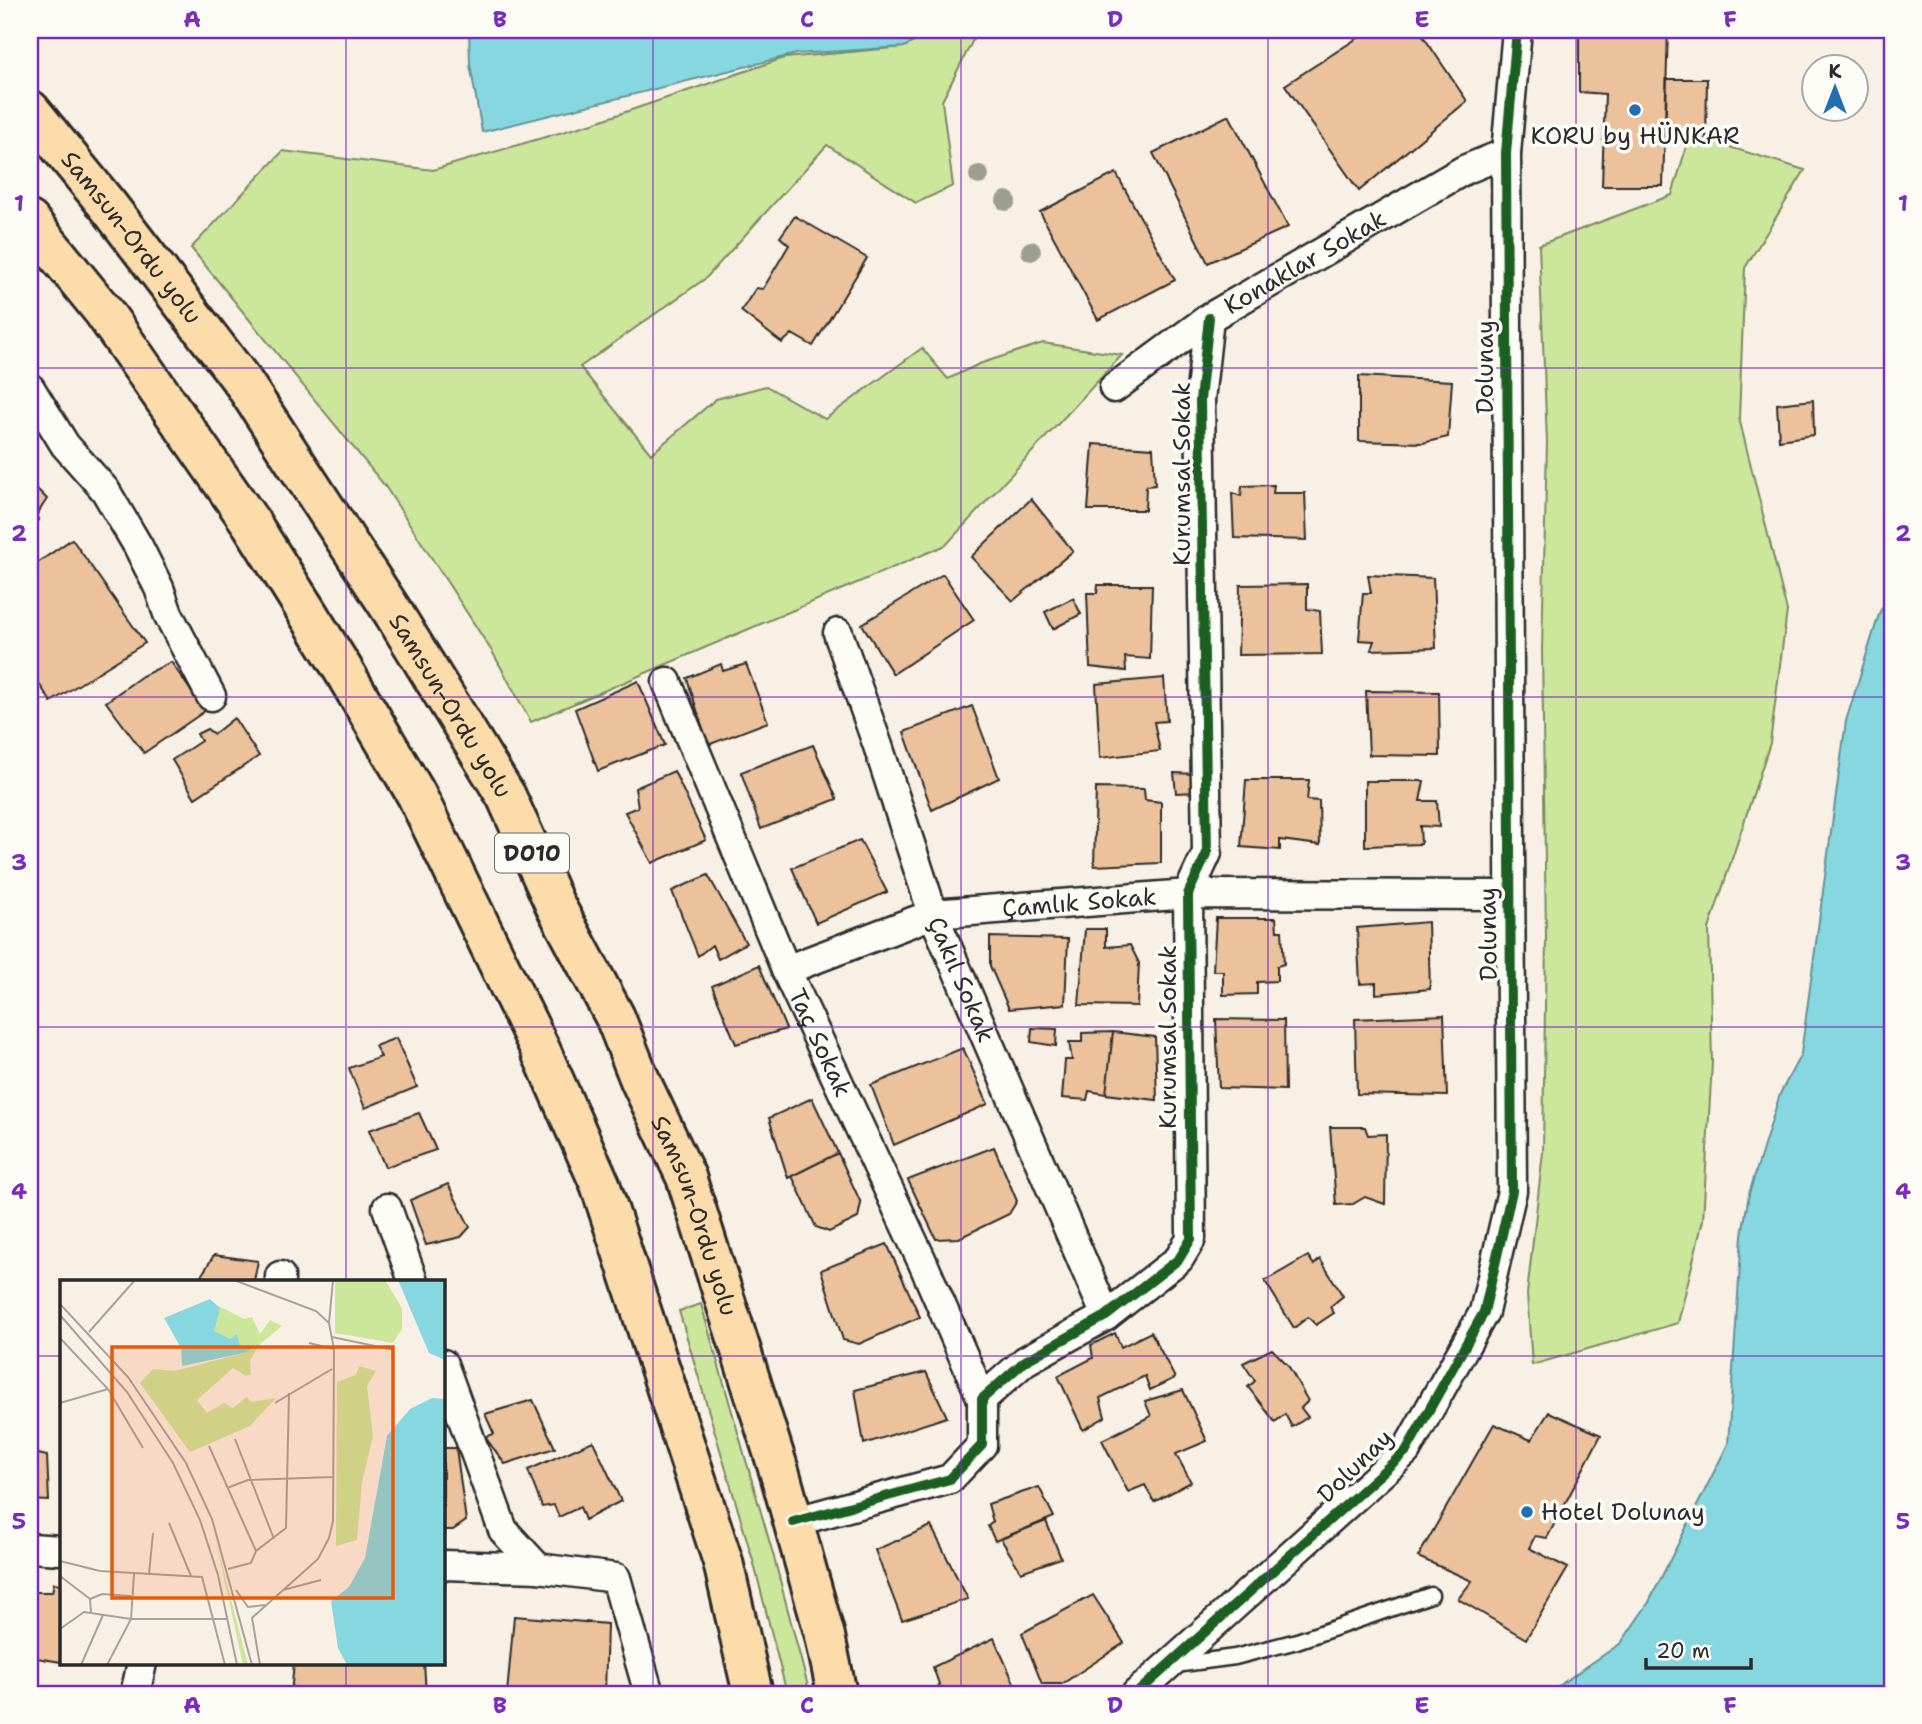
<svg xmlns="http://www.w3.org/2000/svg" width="1922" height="1724" font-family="'Shantell Sans',sans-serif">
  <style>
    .green { fill: #cce69c; stroke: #7c8864; stroke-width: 2 }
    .water { fill: #87d7e1; stroke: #629298; stroke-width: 2 }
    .building { fill: #ebc29b; stroke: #2b2b2b; stroke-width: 2 }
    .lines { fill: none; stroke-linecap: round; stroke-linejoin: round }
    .lane-casing { stroke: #2b2b2b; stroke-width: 19 }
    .street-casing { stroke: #2b2b2b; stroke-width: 33 }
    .highway-casing { stroke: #2b2b2b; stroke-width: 44 }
    .lane { stroke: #fdfcf7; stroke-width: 14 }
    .street { stroke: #fdfcf7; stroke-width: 28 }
    .highway { stroke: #fddcac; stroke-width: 38 }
    .cycleway-casing { stroke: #fdfcf7; stroke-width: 15 }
    .cycleway { stroke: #1b5e20; stroke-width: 10 }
    .tree { fill: #9e9e8e }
    .grid { fill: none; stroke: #7b2cbf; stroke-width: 2; stroke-opacity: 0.55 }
    .poi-dot { fill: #1f6fb2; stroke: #fdfcf7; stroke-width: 2.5 }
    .labels { text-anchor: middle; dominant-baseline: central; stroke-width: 7; stroke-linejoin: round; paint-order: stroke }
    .shield { fill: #fdfcf7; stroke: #6a6a68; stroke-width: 2 }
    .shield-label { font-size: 23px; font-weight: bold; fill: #2b2b2b }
    .poi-label { font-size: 24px; fill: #2b2b2b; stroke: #fdfcf7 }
    .street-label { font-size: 24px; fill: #2b2b2b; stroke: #fdfcf7 }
    .inset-road { fill: none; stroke: #a7a19b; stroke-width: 2 }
    .view { fill: #e8590c; fill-opacity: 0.15; stroke: #e8590c; stroke-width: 3.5 }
    .inset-edge { fill: none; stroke: #2b2b2b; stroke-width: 3.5 }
    .neatline { fill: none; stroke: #7b2cbf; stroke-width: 2.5 }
    .grid-label { font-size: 23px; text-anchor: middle; font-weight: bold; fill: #7b2cbf }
  </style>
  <rect width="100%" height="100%" fill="#f9f0e5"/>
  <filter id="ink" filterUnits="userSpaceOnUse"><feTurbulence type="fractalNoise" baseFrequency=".0143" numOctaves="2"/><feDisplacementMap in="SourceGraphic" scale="14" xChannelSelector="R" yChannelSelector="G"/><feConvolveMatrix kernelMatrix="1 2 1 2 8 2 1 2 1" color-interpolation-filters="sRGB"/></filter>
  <g filter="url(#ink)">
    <!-- green -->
    <path class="green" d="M935,30h43l-36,71 11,85 -37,17 -89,-58 -121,133 -126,89 71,87 65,-55 50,-13 59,33 97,-71 26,31 31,-15 64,-21 79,12 -176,190 -415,177 -38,-69 -108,-167 -194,-238 92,-97 150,19 160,-47 191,-65 120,-11z
      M1690,135l115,35 -60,98 -6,150 48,193 -17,132 -61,186 3,134 -9,157 -25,103 -146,42 -5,-71 16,-142 3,-216 -4,-287 5,-207 -8,-197 133,-50z
      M701,1304l72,250 37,140h-23l-33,-130 -75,-253z"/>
    <!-- water -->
    <path class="water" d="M469,30h466l-31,17 -108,7 -314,78 -12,-68z
      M1892,595v1099h-342l14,-12 57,-39 28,-41 79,-158 14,-209 7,-41 31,-100 21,-40 45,-333 34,-110z"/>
    <!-- building -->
    <path class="building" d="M1370,30h49l48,71 -108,90 -74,-106z
      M1579,30h89l-5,156h-61l3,-92 -26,-2z
      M1667,79h40l-1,61 -41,-1z
      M1229,115l59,112 -80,36 -55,-110z
      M1116,173l59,107 -77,40 -58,-108z
      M795,216l72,42 -54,88 -21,-12 -10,9 -41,-32 15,-23 7,1 26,-44 -9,-8z
      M1359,376l93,5 -4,56 -25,6 -64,-2z
      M1813,400l1,35 -35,5 -2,-36z
      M1093,444l60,4 2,37 -9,1 -1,24h-57z
      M30,482l17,17 -11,17 3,4 -9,8z
      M1274,485l-1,8h32l2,47 -73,-2 -2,-45 9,3 1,-10z
      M1031,499l42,52 -60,50 -42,-44z
      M72,539l73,104 -94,59 -21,-32v-97l6,-9z
      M943,574l31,46 -81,54 -31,-50z
      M1368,575l65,3 3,70 -65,2 3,-9 -15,-1 4,-47h8z
      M1307,584v25l13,2 2,43 -84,1 2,-70z
      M1098,585h54l-2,74 -25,-2 1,14 -36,-4 -3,-74h10z
      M1073,598l8,16 -28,15 -8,-17z
      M171,662l34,49 -61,42 -38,-51 36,-26z
      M721,664l2,7 23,-7 22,58 -60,23 -21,-67z
      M1164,678l3,43 -13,1 6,29 -60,7 -4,-74z
      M638,681l27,64 -67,26 -23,-62z
      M1366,691l73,1 1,64 -71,-1z
      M972,706l27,72 -67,32 -28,-78z
      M234,718l25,38 -64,42 -23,-38 29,-19 -4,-7 10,-5 7,5z
      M813,745l24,54 -76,30 -20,-57z
      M674,771l32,69 -54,23 -27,-51 13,-5 -3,-19z
      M1174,773l24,1 1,18 -23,1z
      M1246,780h63l-2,20 12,1 1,44 -40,-5v10l-39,-3z
      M1365,781h59l-4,20h17l2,26 -19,-1 1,18 -56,2z
      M1096,788l48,1 1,11 16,2v61l-67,3z
      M860,840l27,52 -71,31 -24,-55z
      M708,875l38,68 -28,16 -6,-14 -14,11 -26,-65z
      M1216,918h60l1,13h5l2,33 -7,2v15l-20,1v12l-34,1v-24h-10z
      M1428,922l2,67 -54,5v-11l-16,1 -3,-56z
      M1085,929h21v18l24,-2 9,18 -2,43 -58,-1z
      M990,937l78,2 -3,65 -56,5 -19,-43z
      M759,965l27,64 -50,15 -24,-58z
      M1444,1015l3,81 -90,-2 -2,-75z
      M1216,1019l68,1 1,70 -66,-2z
      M1032,1028l25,1 -1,17 -25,-4z
      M1113,1032l-7,62 -17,-3 -2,9 -25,-2 3,-38h7l-3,-18h13v-9z
      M1113,1032l42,5 2,63 -51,-6z
      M396,1038l21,49 -52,21 -16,-40 32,-11 -6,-11z
      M963,1048l25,56 -94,41 -23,-60z
      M812,1098l26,55 -50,25 -19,-60z
      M419,1113l17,37 -51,17 -16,-37z
      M1330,1127h35l3,8 18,-1 -1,70 -20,-7 -12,7 -17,1z
      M994,1147l23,54 -8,13 -50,24 -23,1 -28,-59z
      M838,1153l23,50 -3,15 -29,14 -13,-5 -24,-51z
      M448,1184l22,43 -9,10 -35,8 -16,-45z
      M887,1244l33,73 -61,27 -16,-4 -22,-70z
      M214,1255l44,6 -4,20h-56z
      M1308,1256l6,9 6,-6 23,37 -13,11 4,6 -18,12 -8,-8 -14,11 -29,-47z
      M1151,1332l24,46 -25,12 -5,-14 -45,22 5,19 -22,13 -25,-54 35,-18 -2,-13 24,-12 6,14z
      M1272,1349l16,16 20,36 -7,7 7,9 -16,10 -7,-13 -10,8 -27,-35 7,-6 -12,-18z
      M926,1372l21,45 -83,27 -9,-54z
      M1183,1390l24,51 -31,13 15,28 -37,20 -9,-17 -17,7 -26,-52 49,-24 -6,-15z
      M533,1400l22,48 -50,16 -20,-27 9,-3 -9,-20z
      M1549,1412l52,23 -54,103 -12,-2 -6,12 39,20 -42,71 -68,-40 14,-18 -54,-24 76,-133 37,16z
      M593,1441l28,60 -36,19 -5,-13 -21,10 -5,-12 -12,2 -14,-37z
      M443,1448h13l10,73 -13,9h-10z
      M30,1452l17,4 2,45 -19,-1z
      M1039,1487l15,30 -59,24 -7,-15 5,-4 -5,-18z
      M1046,1521l15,37 -40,14 -20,-33z
      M931,1526l37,73 -66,21 -27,-70z
      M54,1583l7,1v78l-31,-5v-65h22z
      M1093,1595l31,48 -62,41h-20l-20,-51z
      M514,1616l93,8 -2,70h-98z
      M994,1638l25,56h-97l-1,-2 19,-5 -7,-20z
      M294,1663h130l2,31h-135z"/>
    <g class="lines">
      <!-- lane casing -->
      <g class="lane-casing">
        <path id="lane" d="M1175,1665l60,-8 62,-16 134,-46"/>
      </g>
      <!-- street casing -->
      <g class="street-casing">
        <g id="street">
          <path d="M30,388l35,57 40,45 33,56 21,42 9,26 43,82"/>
          <path id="s1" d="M1114,388l95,-70 255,-148 42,-17"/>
          <path id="s2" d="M838,633l40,113 55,168 173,402"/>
          <path id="s3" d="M667,682l119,288 136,291 60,138"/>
          <path id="s4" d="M786,970l147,-56 255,-20 321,1"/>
          <path d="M387,1208l26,73"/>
          <path d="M280,1281v-5"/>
          <path d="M443,1364l60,166 35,38"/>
          <path d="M793,1522l157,-43 32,-34v-46l43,-38 81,-45 73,-57 12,-20 -3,-345 19,-41 -7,-453 9,-82"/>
          <path d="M30,1548l31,2"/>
          <path d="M443,1565l95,3 78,10 33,116"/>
          <path d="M135,1694l7,-31"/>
          <path d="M1136,1694l270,-243 78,-139 28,-121 -6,-1038 11,-123"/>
        </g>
      </g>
      <!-- highway casing -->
      <g class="highway-casing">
        <g id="highway">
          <path id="s5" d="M30,110l79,97 134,175 151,232 112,182 49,109 60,112 25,63 46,97 94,297 45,162 12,58"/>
          <path d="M30,221l73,90 148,212 91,145 74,126 123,253 61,137 123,378 30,132"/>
        </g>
      </g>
      <!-- lane -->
      <use href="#lane" class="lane"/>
      <!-- street -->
      <use href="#street" class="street"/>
      <!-- highway -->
      <use href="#highway" class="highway"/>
      <!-- cycleway casing -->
      <g class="cycleway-casing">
        <path id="cycleway" d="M793,1522l157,-43 32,-34v-46l43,-38 81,-45 73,-57 12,-20 -3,-345 19,-41 -7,-453 9,-82
          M1136,1694l270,-243 78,-139 28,-121 -6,-1038 11,-123"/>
      </g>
      <!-- cycleway -->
      <use href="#cycleway" class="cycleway"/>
    </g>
    <!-- trees -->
    <g class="tree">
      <circle cx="979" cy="175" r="10"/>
      <circle cx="1006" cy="201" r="10"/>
      <circle cx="1031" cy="251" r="10"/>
    </g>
  </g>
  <!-- grid -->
  <path class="grid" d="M346,30v1251M653,30v1664M961,30v1664M1268,30v1664M1576,30v1664M30,368h1862M30,697h1862M30,1027h1862M30,1356h31M443,1356h1449M346,1663v31"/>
  <!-- markers -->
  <g class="poi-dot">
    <circle cx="1635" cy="110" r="7"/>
    <circle cx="1527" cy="1512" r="7"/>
  </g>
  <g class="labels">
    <!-- shield labels -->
    <rect class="shield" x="495" y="833.5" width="74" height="39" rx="5"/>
    <g class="shield-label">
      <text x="532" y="853">D010</text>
    </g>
    <!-- poi labels -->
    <g class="poi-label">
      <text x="1635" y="136">KORU by HÜNKAR</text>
      <text x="1541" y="1512" text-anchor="start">Hotel Dolunay</text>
    </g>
    <!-- street labels -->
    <g class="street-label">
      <text stroke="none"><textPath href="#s5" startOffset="163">Samsun-Ordu yolu</textPath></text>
      <text stroke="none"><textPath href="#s1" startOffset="229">Konaklar Sokak</textPath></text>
      <text transform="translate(1485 367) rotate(-90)">Dolunay</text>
      <text transform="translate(1182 474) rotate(-90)">Kurumsal Sokak</text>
      <text stroke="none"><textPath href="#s5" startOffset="730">Samsun-Ordu yolu</textPath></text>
      <text stroke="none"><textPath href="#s4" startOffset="304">Çamlık Sokak</textPath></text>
      <text transform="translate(1488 934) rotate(-91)">Dolunay</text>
      <text stroke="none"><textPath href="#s2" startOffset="368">Çakıl Sokak</textPath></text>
      <text transform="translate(1168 1037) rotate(-90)">Kurumsal Sokak</text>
      <text stroke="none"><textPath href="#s3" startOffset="392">Taç Sokak</textPath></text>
      <text stroke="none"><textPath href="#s5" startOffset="1297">Samsun-Ordu yolu</textPath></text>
      <text transform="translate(1355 1466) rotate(-44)">Dolunay</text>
    </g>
  </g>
  <!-- overview -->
  <g transform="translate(60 1280)">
    <rect width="385" height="385" fill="#f9f0e5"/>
    <path d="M275,0h50l17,28v21l-9,14 -58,-10zM159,26l25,13 8,-2 8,17 10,-14 12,6 -24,20 -8,15 1,13 -5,2 -13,-8 -36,32 10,13 17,-10 9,5 14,-11 4,5 25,-4 -26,28 -60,26 -50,-69 13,-14 22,2 69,-18 11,-7 -16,1 -26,-16zM299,86l17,5 -9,15 6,50 -11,46 -5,58 -21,6 1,-164 19,-7zM155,257l33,128h-5z" fill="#cce69c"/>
    <path d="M338,0h47v80l-16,-7zM150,19l10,9 -6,23 16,8 7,-5 3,13 18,-1 -14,7 -62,13 -1,-18 -17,-30zM372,118l13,1v266h-98l-9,-17 -7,-47 18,-14 16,-29 22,-122 23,-27z" fill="#87d7e1"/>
    <path class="inset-road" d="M174,0l82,31 13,12 5,26 -1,172 -4,17 -11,21 -66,59 8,47M0,24l68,73 58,86 26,56 40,146M0,35l67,77 46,71 27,57 18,55 19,90M269,43l4,-43M29,52l46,-52M272,57l62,13M0,58l48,51 35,59M249,63l25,6M0,123l48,-14M215,123l57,-34M175,159l39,100M149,166l47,105M167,208l21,-8 85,-3M109,243l22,53M0,281l40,10 102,6 23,88M168,289l23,-6 5,-12 30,-23 3,-135M89,294l4,-41M0,296l30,23 1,13M176,310l12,17 17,-2M223,310l38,-10M30,319l12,-5 29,2M0,349l24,-17 47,7h97M21,385l22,-50M47,385l24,-46 3,-45"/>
    <path class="view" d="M52,67h281v251h-281z"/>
    <rect width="385" height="385" class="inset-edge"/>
  </g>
  <!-- margin -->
  <rect width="1922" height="1724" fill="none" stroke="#fdfcf7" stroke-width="77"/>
  <!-- north arrow -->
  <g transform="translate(1835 88)"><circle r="33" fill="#fdfcf7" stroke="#a9a8a5" stroke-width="2"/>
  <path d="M0-5L12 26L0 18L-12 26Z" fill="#1f6fb2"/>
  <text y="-10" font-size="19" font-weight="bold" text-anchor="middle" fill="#2b2b2b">K</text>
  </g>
  <!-- scale -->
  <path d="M1646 1658v10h105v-10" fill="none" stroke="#2b2b2b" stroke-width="3.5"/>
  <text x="1656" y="1658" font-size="21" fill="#2b2b2b" stroke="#fdfcf7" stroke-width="5" paint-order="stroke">20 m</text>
  <rect x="38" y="38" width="1846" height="1648" class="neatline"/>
  <g class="grid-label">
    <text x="192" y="27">A</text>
    <text x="500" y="27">B</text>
    <text x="807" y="27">C</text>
    <text x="1115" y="27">D</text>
    <text x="1422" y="27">E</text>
    <text x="1730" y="27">F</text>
    <text x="19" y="211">1</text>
    <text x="1903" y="211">1</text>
    <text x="19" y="541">2</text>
    <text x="1903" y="541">2</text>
    <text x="19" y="870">3</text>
    <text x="1903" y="870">3</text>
    <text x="19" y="1199">4</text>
    <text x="1903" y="1199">4</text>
    <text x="19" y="1529">5</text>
    <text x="1903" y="1529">5</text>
    <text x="192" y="1713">A</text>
    <text x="500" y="1713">B</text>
    <text x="807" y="1713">C</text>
    <text x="1115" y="1713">D</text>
    <text x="1422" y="1713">E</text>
    <text x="1730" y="1713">F</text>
  </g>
</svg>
